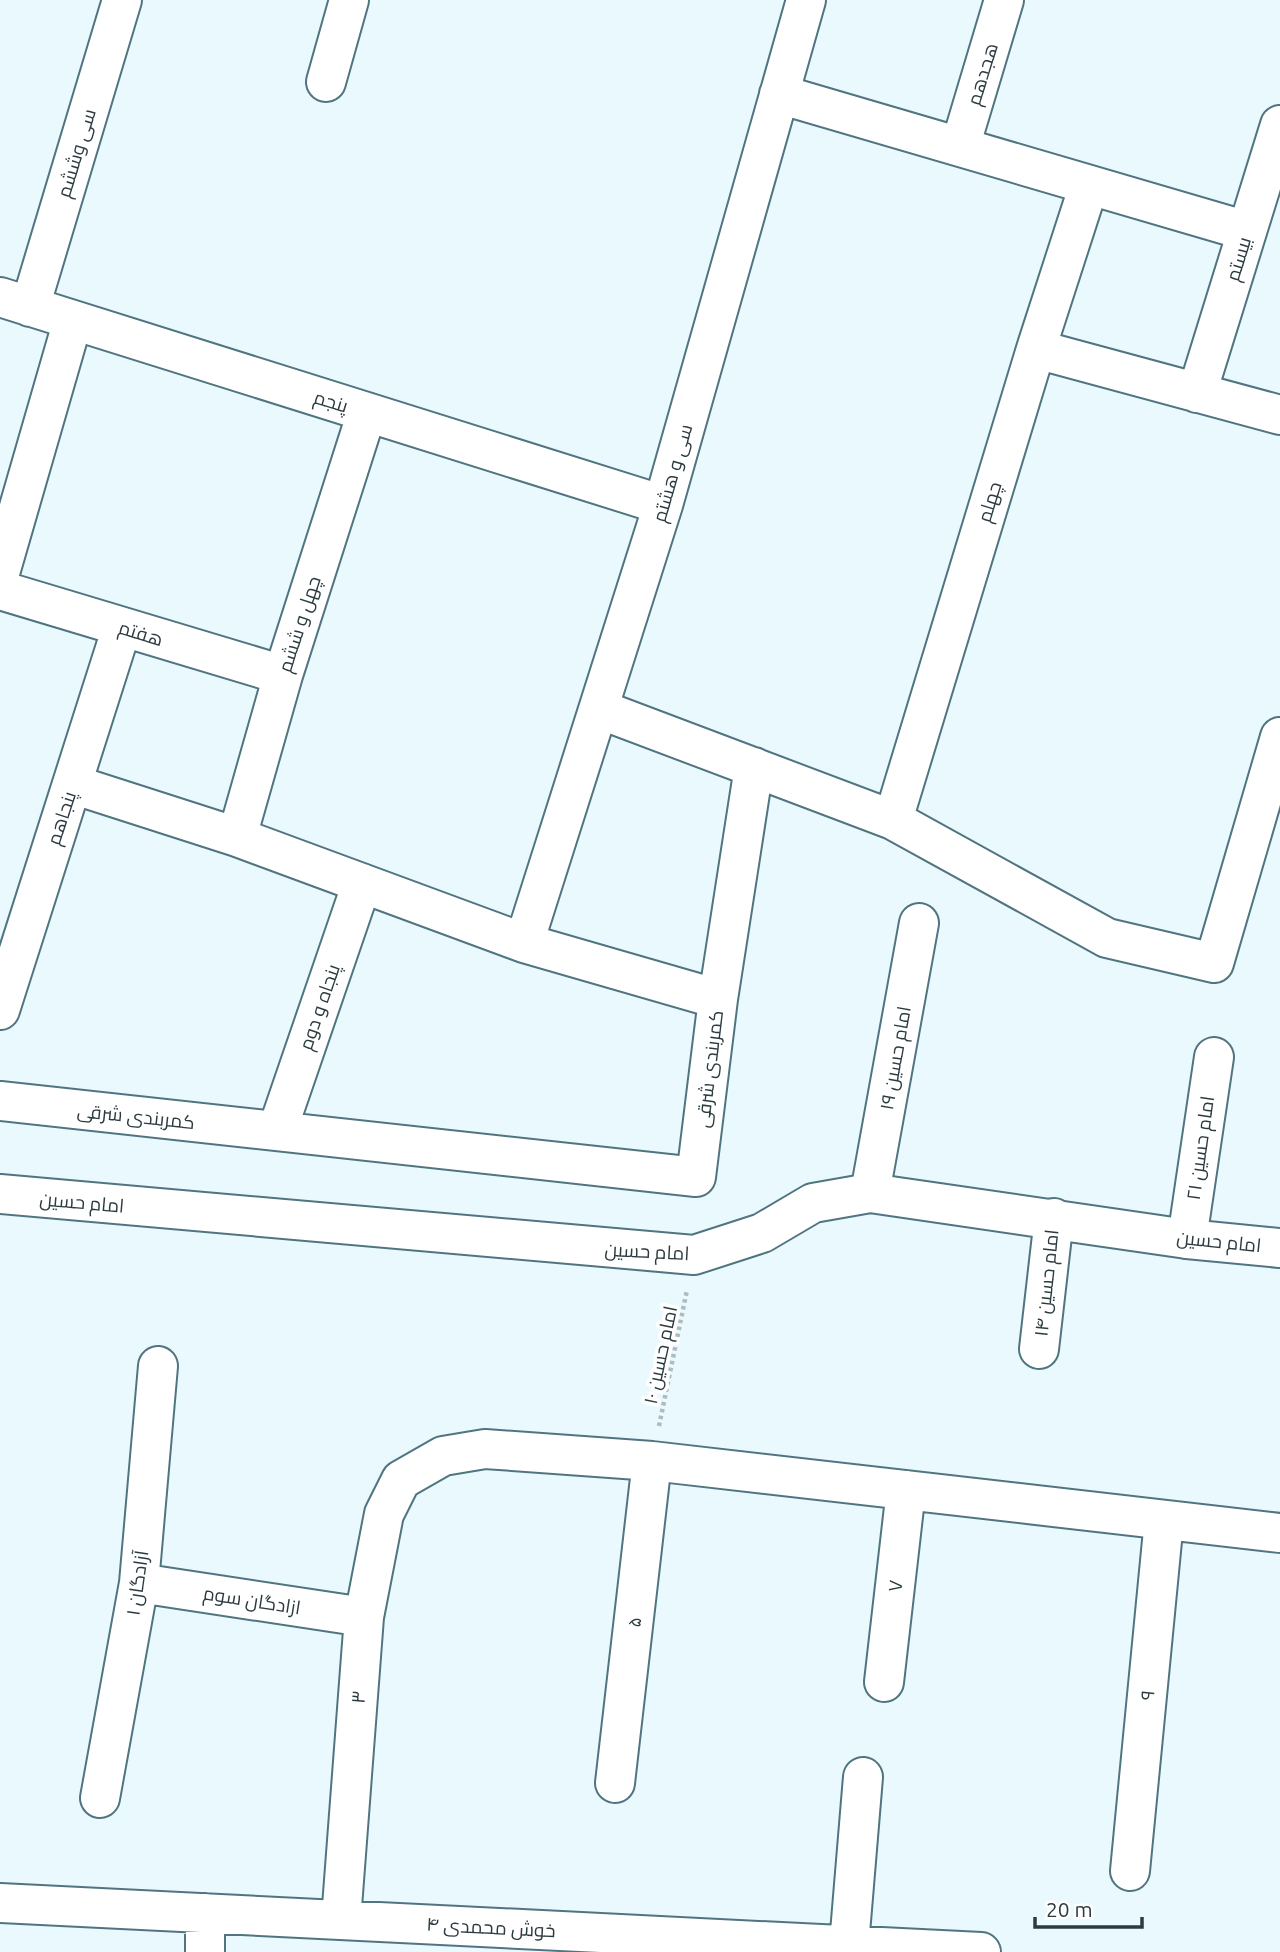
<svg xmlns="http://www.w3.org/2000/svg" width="1280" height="1952" font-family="Ubuntu,Cairo,sans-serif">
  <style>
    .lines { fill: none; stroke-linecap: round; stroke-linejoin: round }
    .minor-casing { stroke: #507580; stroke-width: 42 }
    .tertiary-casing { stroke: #507580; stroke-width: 42 }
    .path { stroke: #acbcc1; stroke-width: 4.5; stroke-dasharray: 3.5 3.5; stroke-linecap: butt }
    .minor { stroke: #fff; stroke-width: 38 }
    .tertiary { stroke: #fff; stroke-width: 38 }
    .labels { text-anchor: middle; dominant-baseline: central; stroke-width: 7; stroke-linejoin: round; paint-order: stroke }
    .street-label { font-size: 19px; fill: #2b3b40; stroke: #fff }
  </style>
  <rect width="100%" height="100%" fill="#e9f9fe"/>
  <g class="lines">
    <!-- minor casing -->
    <g class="minor-casing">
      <path id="minor" d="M326,82l23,-82
        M779,94l468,137
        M960,147l44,-147
        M0,297l663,208
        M30,307l92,-307
        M1036,349l244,66
        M1197,393l83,-268
        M0,573l73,-253
        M0,590l283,85
        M599,709l294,111 214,118 107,25 66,-226
        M72,784l165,53 287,106 194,56
        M893,820l143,-471 53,-164
        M237,837l46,-162 84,-263
        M524,943l139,-438 143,-505
        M0,1010l122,-383
        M0,1101l696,76 22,-178 36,-232
        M277,1131l85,-248
        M870,1193l49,-270
        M1187,1239l27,-182
        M1039,1349l15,-131
        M139,1583l225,34
        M884,1682l22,-192
        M615,1783l37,-322
        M100,1798l39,-215 19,-217
        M1130,1871l34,-351
        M0,1903l981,49
        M341,1920l23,-303 20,-103 17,-34 42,-24 42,-7 167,12 628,72
        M849,1945l14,-168
        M205,1952v-39"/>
    </g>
    <!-- tertiary casing -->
    <g class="tertiary-casing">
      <path id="tertiary" d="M0,1194l694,61 68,-22 51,-30 57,-10 317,46 93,9"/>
    </g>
    <!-- path -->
    <path class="path" d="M659,1426l28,-136"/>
    <!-- minor -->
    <use href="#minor" class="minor"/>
    <!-- tertiary -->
    <use href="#tertiary" class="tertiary"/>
  </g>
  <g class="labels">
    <!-- street labels -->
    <g class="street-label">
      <text transform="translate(982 74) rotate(-73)">هجدهم</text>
      <text transform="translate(76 153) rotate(-73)">سی وششم</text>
      <text transform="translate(1238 259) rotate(-73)">بیستم</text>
      <text transform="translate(331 401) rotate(17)">پنجم</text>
      <text transform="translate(672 473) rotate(-74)">سی و هشتم</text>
      <text transform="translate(989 502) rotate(-73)">چهلم</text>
      <text transform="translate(299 624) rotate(-72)">چهل و ششم</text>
      <text transform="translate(141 633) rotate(17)">هفتم</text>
      <text transform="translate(61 818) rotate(-72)">پنجاهم</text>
      <text transform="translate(319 1007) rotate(-71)">پنجاه و دوم</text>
      <text transform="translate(895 1058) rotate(-80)">امام حسین ۱۹</text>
      <text transform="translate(709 1069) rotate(-83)">کمربندی شرقی</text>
      <text transform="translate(136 1116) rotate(6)">کمربندی شرقی</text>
      <text transform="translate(1200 1148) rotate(-82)">امام حسین ۲۱</text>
      <text transform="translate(82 1202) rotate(5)">امام حسین</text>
      <text transform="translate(1219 1241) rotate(6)">امام حسین</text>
      <text transform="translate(647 1251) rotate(3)">امام حسین</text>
      <text transform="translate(1046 1283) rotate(-84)">امام حسین ۱۴</text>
      <text transform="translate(660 1355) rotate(-78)">امام حسین ۱۰</text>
      <text transform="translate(137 1583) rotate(-82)">آزادگان ۱</text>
      <text transform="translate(895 1586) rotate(-84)">۷</text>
      <text transform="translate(252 1600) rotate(9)">ازادگان سوم</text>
      <text transform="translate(634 1622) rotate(-83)">۵</text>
      <text transform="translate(1147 1695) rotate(-84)">۹</text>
      <text transform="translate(358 1697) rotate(-86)">۳</text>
      <text transform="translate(491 1927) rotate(3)">خوش محمدی ۴</text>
    </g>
  </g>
  <!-- scale -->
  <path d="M1035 1917v10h107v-10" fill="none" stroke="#2b3b40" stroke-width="3.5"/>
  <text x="1046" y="1917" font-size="21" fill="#2b3b40" stroke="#ffffff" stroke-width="5" paint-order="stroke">20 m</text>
</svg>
